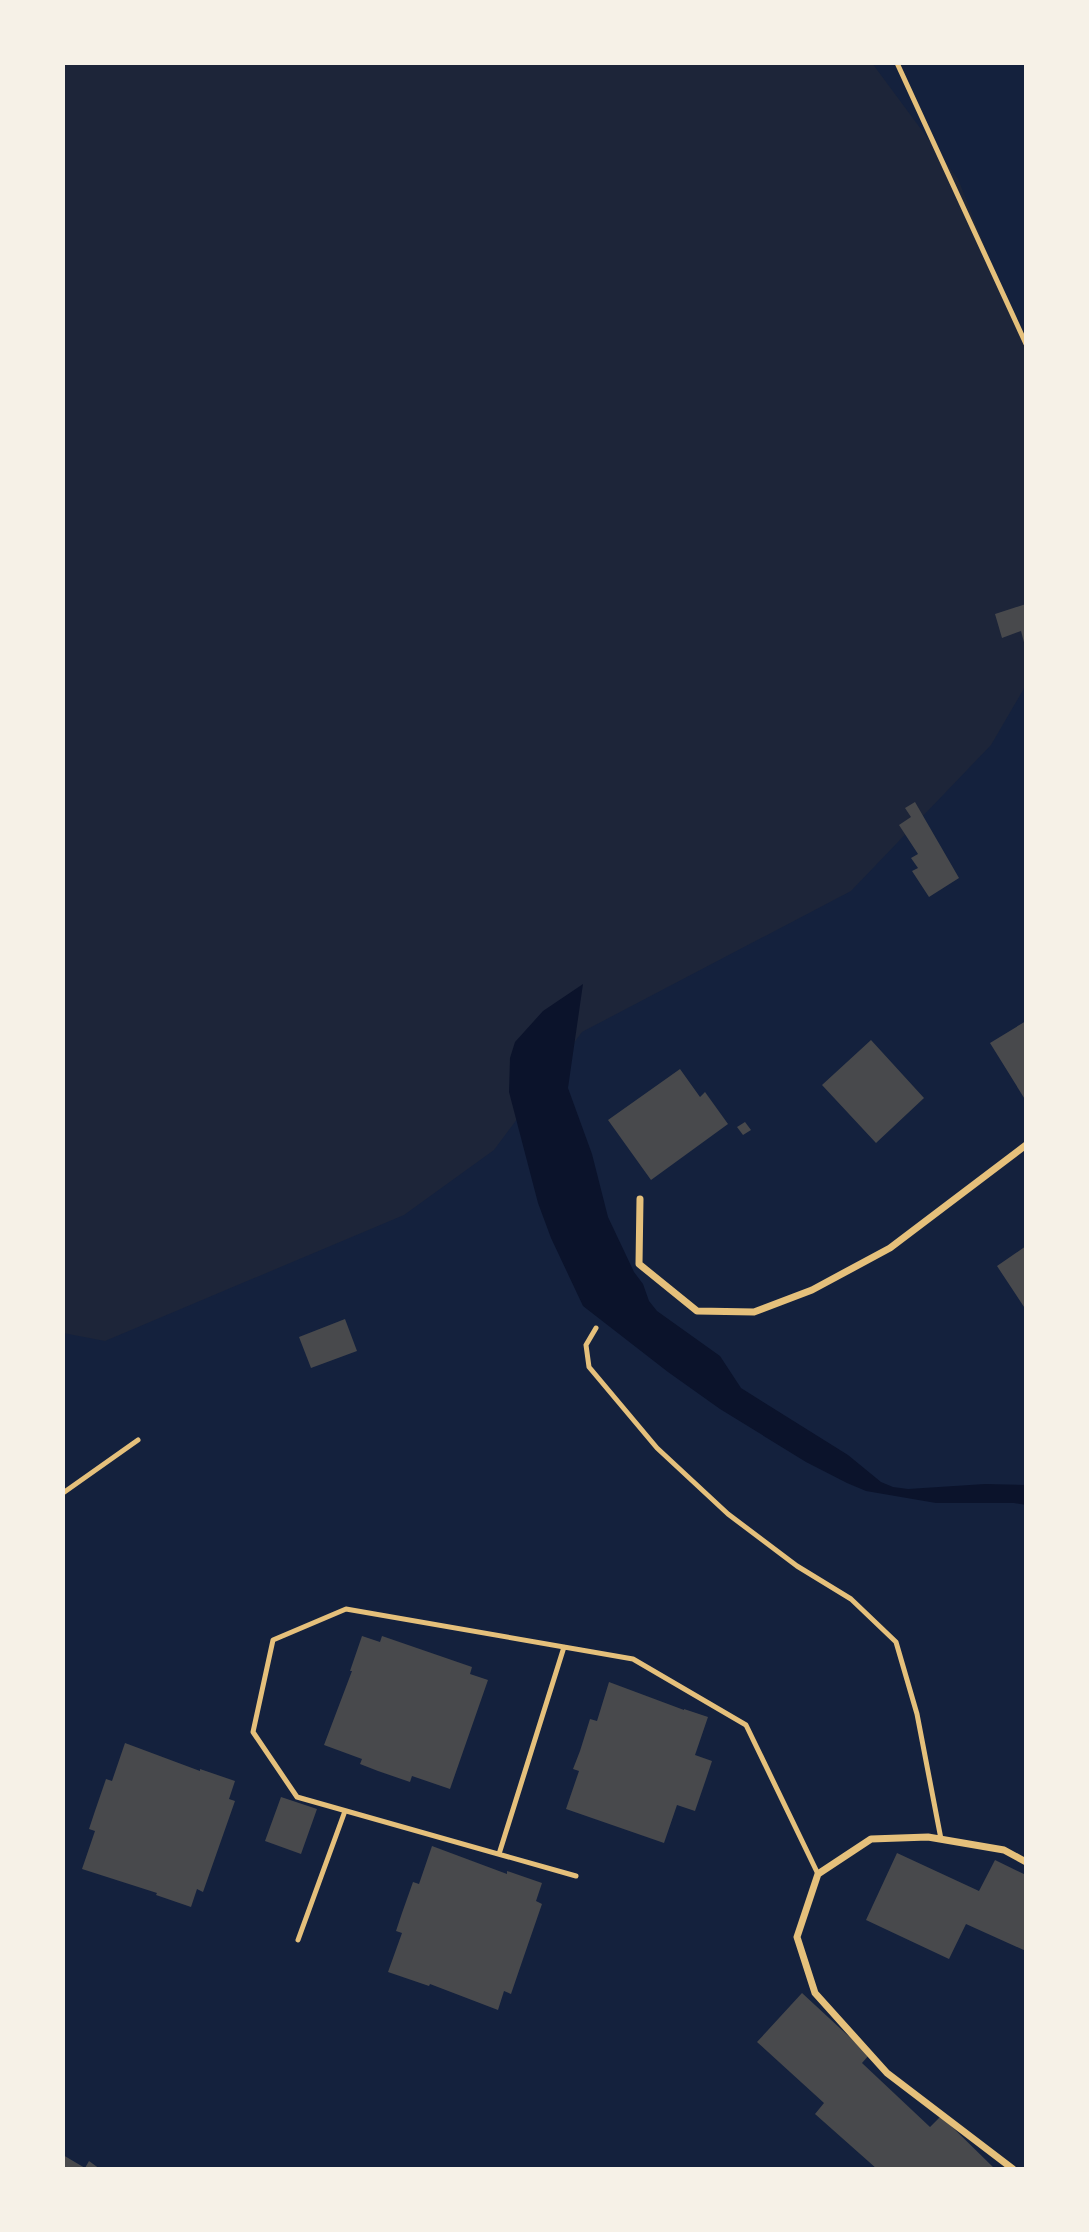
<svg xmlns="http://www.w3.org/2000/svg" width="1089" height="2232" font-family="'Libre Baskerville',serif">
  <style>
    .green { fill: #1d2539 }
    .water { fill: #0b132b }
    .building { fill: #48494c }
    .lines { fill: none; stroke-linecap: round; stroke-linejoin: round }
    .service { stroke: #e5c07b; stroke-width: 5 }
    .minor { stroke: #e5c07b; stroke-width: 7 }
  </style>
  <rect width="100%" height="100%" fill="#14213d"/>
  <!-- green -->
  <path class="green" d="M63,63h809l86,116 68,172v334l-35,60 -140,146 -269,141 -88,118 -90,65 -299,126 -42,-8z"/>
  <!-- water -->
  <path class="water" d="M583,984l-15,104 24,66 16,63 26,55 9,12 6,17 8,10 63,45 21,32 107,67 33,27 12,5 15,2 77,-5 41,1v20l-12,-2h-78l-70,-12 -19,-8 -41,-21 -86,-53 -52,-37 -85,-66 -32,-68 -13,-35 -29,-111 1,-34 5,-16 28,-31z"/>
  <!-- building -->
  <path class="building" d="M1026,604v42h-1l-4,-15 -19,7 -7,-24z
    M915,802l44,76 -30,19 -17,-26 6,-3 -7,-10 7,-4 -19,-29 12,-8 -6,-9z
    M1026,1021v80l-36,-58z
    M871,1040l53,58 -48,45 -54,-58z
    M680,1069l20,28 5,-5 23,32 -77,56 -43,-60z
    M745,1122l6,8 -8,5 -6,-8z
    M1026,1246v64l-29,-44z
    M345,1319l12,32 -46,17 -12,-31z
    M362,1636l18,6 2,-6 90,31 -2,7 18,6 -38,109 -38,-13 -2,6 -32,-11 -18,-7 2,-5 -38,-14 28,-74h-2z
    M609,1682l75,28v-1l24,8 -13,38 17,6 -6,18 -11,32 -18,-6 -13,38 -98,-34 13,-38 -6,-2 7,-18 10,-32 7,2z
    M125,1743l75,28v-2l35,12 -6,18 6,2 -32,91 -6,-3 -6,18 -35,-12 1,-2 -75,-24 13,-38 -6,-2 6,-18 11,-32 6,2z
    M281,1797l36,12 -16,45 -36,-13z
    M432,1846l75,28v-3l35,12 -6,18 6,3 -18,52 -13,38 -7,-3 -6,19 -68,-26 -1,2 -41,-14 14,-39 -6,-2 6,-18 11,-31 6,2z
    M897,1853l82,38 16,-31 31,15v76l-60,-27 -17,35 -83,-39z
    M802,1993l67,62 -7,8 68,64 11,-11 54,53h-97l-2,-2 -2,2h-17l-62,-55 9,-11 -67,-61z
    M63,2155l22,13 4,-7 11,8h-37z"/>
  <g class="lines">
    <!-- service -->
    <path class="service" d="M897,63l129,281
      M596,1328l-10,17 3,22 68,81 71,66 69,52 54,33 45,43 21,72 24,125
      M63,1493l75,-53
      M499,1854l65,-207
      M576,1876l-279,-79 -44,-65 20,-92 73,-31 287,50 113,66 72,149
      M298,1940l47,-129"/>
    <!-- minor -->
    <path class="minor" d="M640,1199l-1,65 58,47 57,1 58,-22 78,-42 136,-103
      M1013,2169l-126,-96 -72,-80 -18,-56 21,-63 53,-35 57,-2 76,13 22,12"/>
  </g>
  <!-- border -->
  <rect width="1089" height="2232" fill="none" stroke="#f6f1e7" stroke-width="130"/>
</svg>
